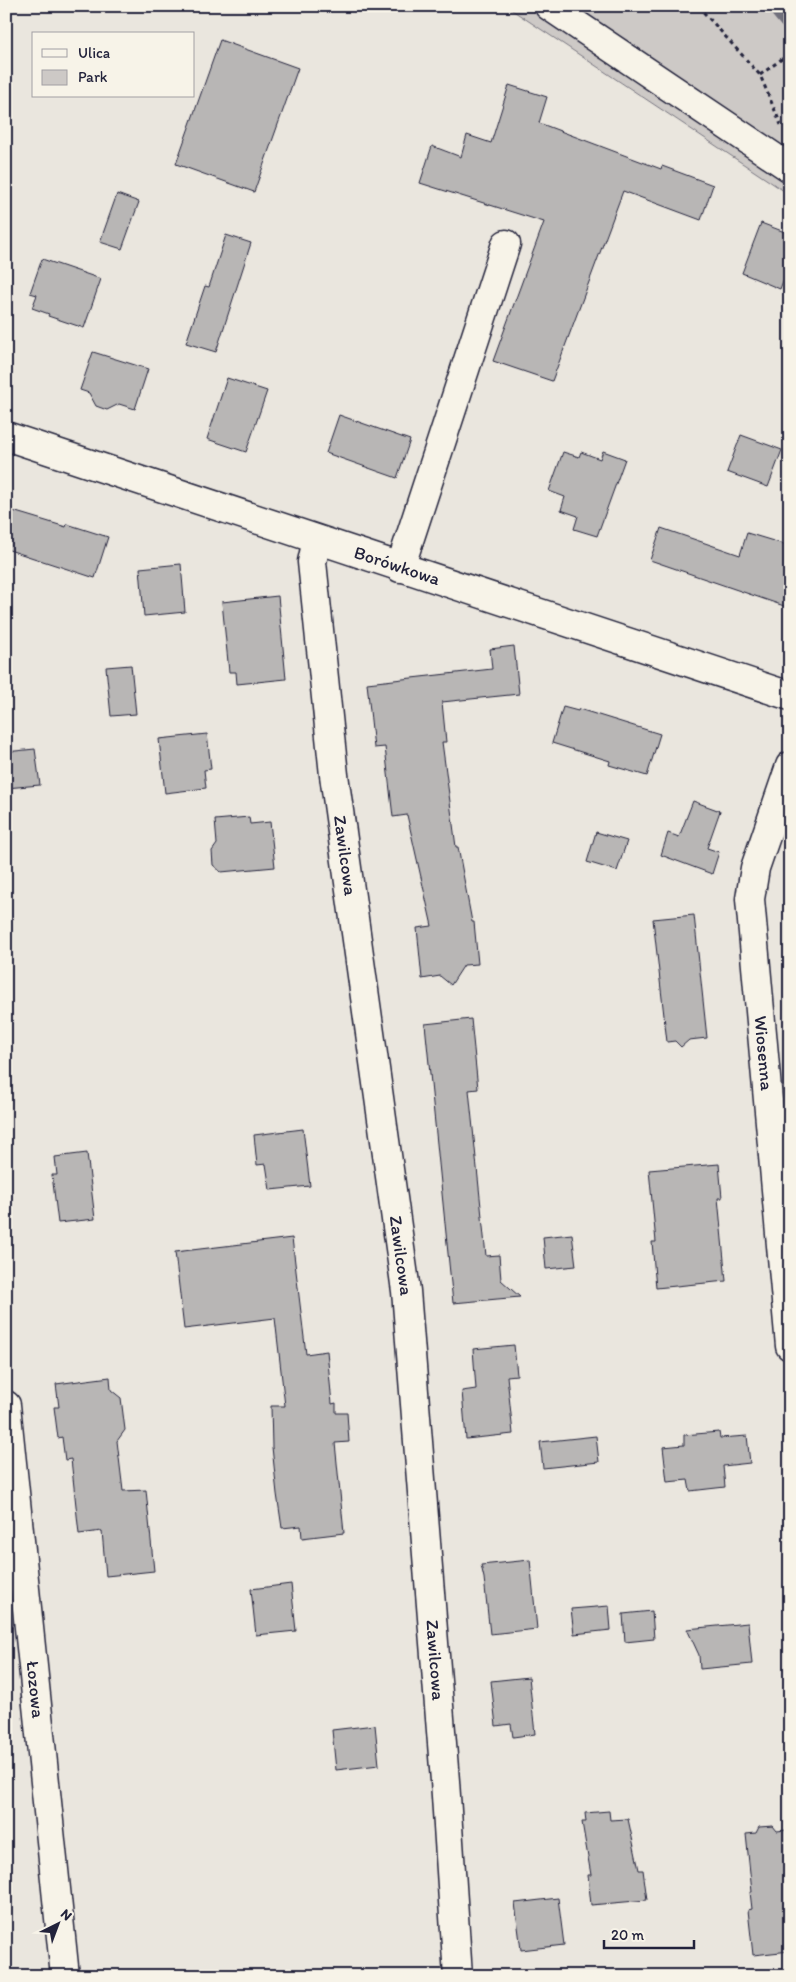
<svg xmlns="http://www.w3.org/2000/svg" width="796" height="1982" font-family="Itim,sans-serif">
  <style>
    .green { fill: #cdc9c6; stroke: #787680 }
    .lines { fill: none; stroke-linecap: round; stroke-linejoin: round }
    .stream { stroke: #716f7b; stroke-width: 9 }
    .building { fill: #b8b6b5; stroke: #22223b }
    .minor-casing { stroke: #22223b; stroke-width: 31 }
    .path { stroke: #22223b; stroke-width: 3; stroke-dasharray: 4 4; stroke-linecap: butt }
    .minor { stroke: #f7f3e8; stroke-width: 28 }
    .labels { text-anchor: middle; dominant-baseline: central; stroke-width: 4; stroke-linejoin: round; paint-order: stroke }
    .street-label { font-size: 18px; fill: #22223b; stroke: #f7f3e8 }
  </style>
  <rect width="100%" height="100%" fill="#eae6de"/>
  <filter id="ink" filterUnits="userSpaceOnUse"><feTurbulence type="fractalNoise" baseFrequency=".02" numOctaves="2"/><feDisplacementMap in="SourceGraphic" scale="10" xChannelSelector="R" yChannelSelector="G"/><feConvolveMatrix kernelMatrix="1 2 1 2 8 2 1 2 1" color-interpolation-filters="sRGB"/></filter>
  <g filter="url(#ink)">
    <!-- green -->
    <path class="green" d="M506,6h284v189z"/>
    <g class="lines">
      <!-- stream -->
      <path class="stream" d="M770,6l20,24"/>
    </g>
    <!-- building -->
    <path class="building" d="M220,40l78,28 -44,124 -78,-28z
      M509,85l38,12 -8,26 122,46 1,-3 51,19 -12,35 -78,-29 -71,190 -59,-20 51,-139 -124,-39 12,-37 29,11 6,-22 24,8z
      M117,194l22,8 -17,47 -22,-7z
      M761,223l29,11v28l-10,27 -38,-16z
      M226,235l25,8 -35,109 -30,-9 19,-57 4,1z
      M42,259l59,20 -17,49 -36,-12 1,-2 -17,-6 5,-13 -7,-2z
      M93,352l55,17 -13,40 -16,-5 -12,6 -11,-4 -7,-13 -9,-3z
      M227,378l40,13 -21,61 -39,-13z
      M339,415l71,25 -13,38 -71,-25z
      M741,435l41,15 -14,37 -41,-15z
      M603,451l22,8 -28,77 -23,-7 4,-13 -17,-6 4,-13 -16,-6 14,-39 16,5 2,-5 19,7z
      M6,509l60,18 1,-3 41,13 -13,41 -89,-29z
      M661,528l79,27 7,-22 43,13v62l-140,-48z
      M181,564l4,48 -41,4 -4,-48z
      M278,596l8,83 -49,5 -1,-12h-7l-7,-70z
      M514,646l5,48 -77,8 4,40h-4l14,105h2l14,75h2l4,42 -14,1 -13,20 -11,-9 -18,3 -5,-51 15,-2 -25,-111 -14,2 -8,-70 -11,1 -7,-65 125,-14 -2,-20z
      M131,665l5,49 -25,2 -5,-49z
      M563,707l15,4 1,-2 81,25 -13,42 -38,-11 1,-4 -58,-18z
      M207,734l4,35 -7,1 2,18 -41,5 -6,-54z
      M35,749l5,36 -34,3v-36z
      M693,801l27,10 -13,37 12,4 -7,22 -51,-19 7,-22 11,4z
      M249,817l1,7 20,-2 5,45 -54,5 -8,-7 -1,-14 5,-7 -2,-24z
      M596,832l31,9 -10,30 -30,-9z
      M694,915l13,123 -18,2 -8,7 -6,-6 -8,1 -14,-123z
      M471,1019l7,70 -9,1 17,166 13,-1 2,25 19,17 -67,6 -28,-279z
      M303,1129l7,57 -40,4 -4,-26 -9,1 -3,-30z
      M87,1153l8,66 -37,4 -6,-48h5l-2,-18z
      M719,1164l3,34h-4l8,83 -70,7 -4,-46h4l-7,-72z
      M572,1234l4,32 -30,3 -3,-32z
      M292,1238l14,116 21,-3 5,53 4,-1v10h11l2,29 -14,1 9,90 -42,5 -1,-12 -19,2 -5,-34 -5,-47 -1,-41h14l-10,-88 -91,11 -9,-77z
      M514,1345l3,30 -10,1 6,58 -47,5 -4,-48 14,-2 -3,-40z
      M110,1377l1,13 10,8 4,32 -8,11 6,50 23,-1 8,81 -48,5 -4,-45 -23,3 -8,-75 -6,1 -3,-23 -4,1 -4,-31h5l-3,-23z
      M719,1432l1,6 27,-2 3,27 -27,3 2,21 -35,4 -2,-11 -21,2 -4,-35 21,-2v-10z
      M596,1436l3,26 -56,6 -3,-26z
      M530,1560l7,69 -47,5 -6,-56 -3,-13z
      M291,1584l5,47 -40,4 -5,-46z
      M609,1606l2,24 -37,4 -3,-25z
      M652,1611l2,28 -29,3 -2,-28z
      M748,1623l4,41 -52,5 -1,-14 -12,-26z
      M529,1677l6,57 -22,3 -2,-13 -15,2 -5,-45z
      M375,1725l4,40 -43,5 -4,-40z
      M609,1811l1,9 18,-1 11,51h4l4,30 -56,5 -3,-30h3l-9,-53h4l-1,-9z
      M773,1826l4,5 9,-1 4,32v12h-3l3,25v52l-37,4 -5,-45 4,-1 -2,-17h2l-6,-58 10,-1 3,-6z
      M558,1898l6,47 -43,5 -6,-47z"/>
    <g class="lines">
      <!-- minor casing -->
      <g class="minor-casing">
        <g id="minor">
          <path d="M549,6l241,162"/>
          <path id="s1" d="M6,436l784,260"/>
          <path id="s2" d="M317,540l-5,22 22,213 72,516 39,490 13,195"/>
          <path d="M400,568l106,-324"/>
          <path id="s3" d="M790,766l-35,102 -5,31 40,447"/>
          <path id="s4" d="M6,1405l59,571"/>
        </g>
      </g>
      <!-- path -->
      <path class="path" d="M698,6l62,69 21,50
        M760,75l30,-22"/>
      <!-- minor -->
      <use href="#minor" class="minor"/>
    </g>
  </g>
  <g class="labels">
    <!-- street labels -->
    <g class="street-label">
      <text stroke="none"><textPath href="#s1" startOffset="412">Borówkowa</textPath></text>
      <text stroke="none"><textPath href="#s2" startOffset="318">Zawilcowa</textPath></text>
      <text stroke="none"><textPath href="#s3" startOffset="294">Wiosenna</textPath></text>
      <text stroke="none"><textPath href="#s2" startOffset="722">Zawilcowa</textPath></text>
      <text stroke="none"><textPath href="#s2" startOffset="1128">Zawilcowa</textPath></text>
      <text stroke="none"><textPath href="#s4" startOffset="286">Łozowa</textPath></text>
    </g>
  </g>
  <!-- margin -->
  <rect width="796" height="1982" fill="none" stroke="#f7f3e8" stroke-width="25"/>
  <rect x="12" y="12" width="771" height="1957" fill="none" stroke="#22223b" stroke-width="2" filter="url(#ink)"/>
  <!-- legend -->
  <rect x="32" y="32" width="162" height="65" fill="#f7f3e8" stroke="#a29fa3"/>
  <rect x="42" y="49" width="25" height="8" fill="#f7f3e8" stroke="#a29fa3"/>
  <text x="78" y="58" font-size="15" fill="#22223b">Ulica</text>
  <rect x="42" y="70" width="25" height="15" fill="#cdc9c6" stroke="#a29fa3"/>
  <text x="78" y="82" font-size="15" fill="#22223b">Park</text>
  <!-- north arrow -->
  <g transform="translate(58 1924) rotate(42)" stroke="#f7f3e8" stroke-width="4" paint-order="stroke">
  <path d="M0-4L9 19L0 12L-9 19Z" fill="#22223b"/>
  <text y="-8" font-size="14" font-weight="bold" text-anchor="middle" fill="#22223b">N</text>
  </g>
  <!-- scale -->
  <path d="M604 1940v8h90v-8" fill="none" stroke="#22223b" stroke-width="2.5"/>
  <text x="611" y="1940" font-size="15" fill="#22223b" stroke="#f7f3e8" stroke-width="4" paint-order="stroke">20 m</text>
</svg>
